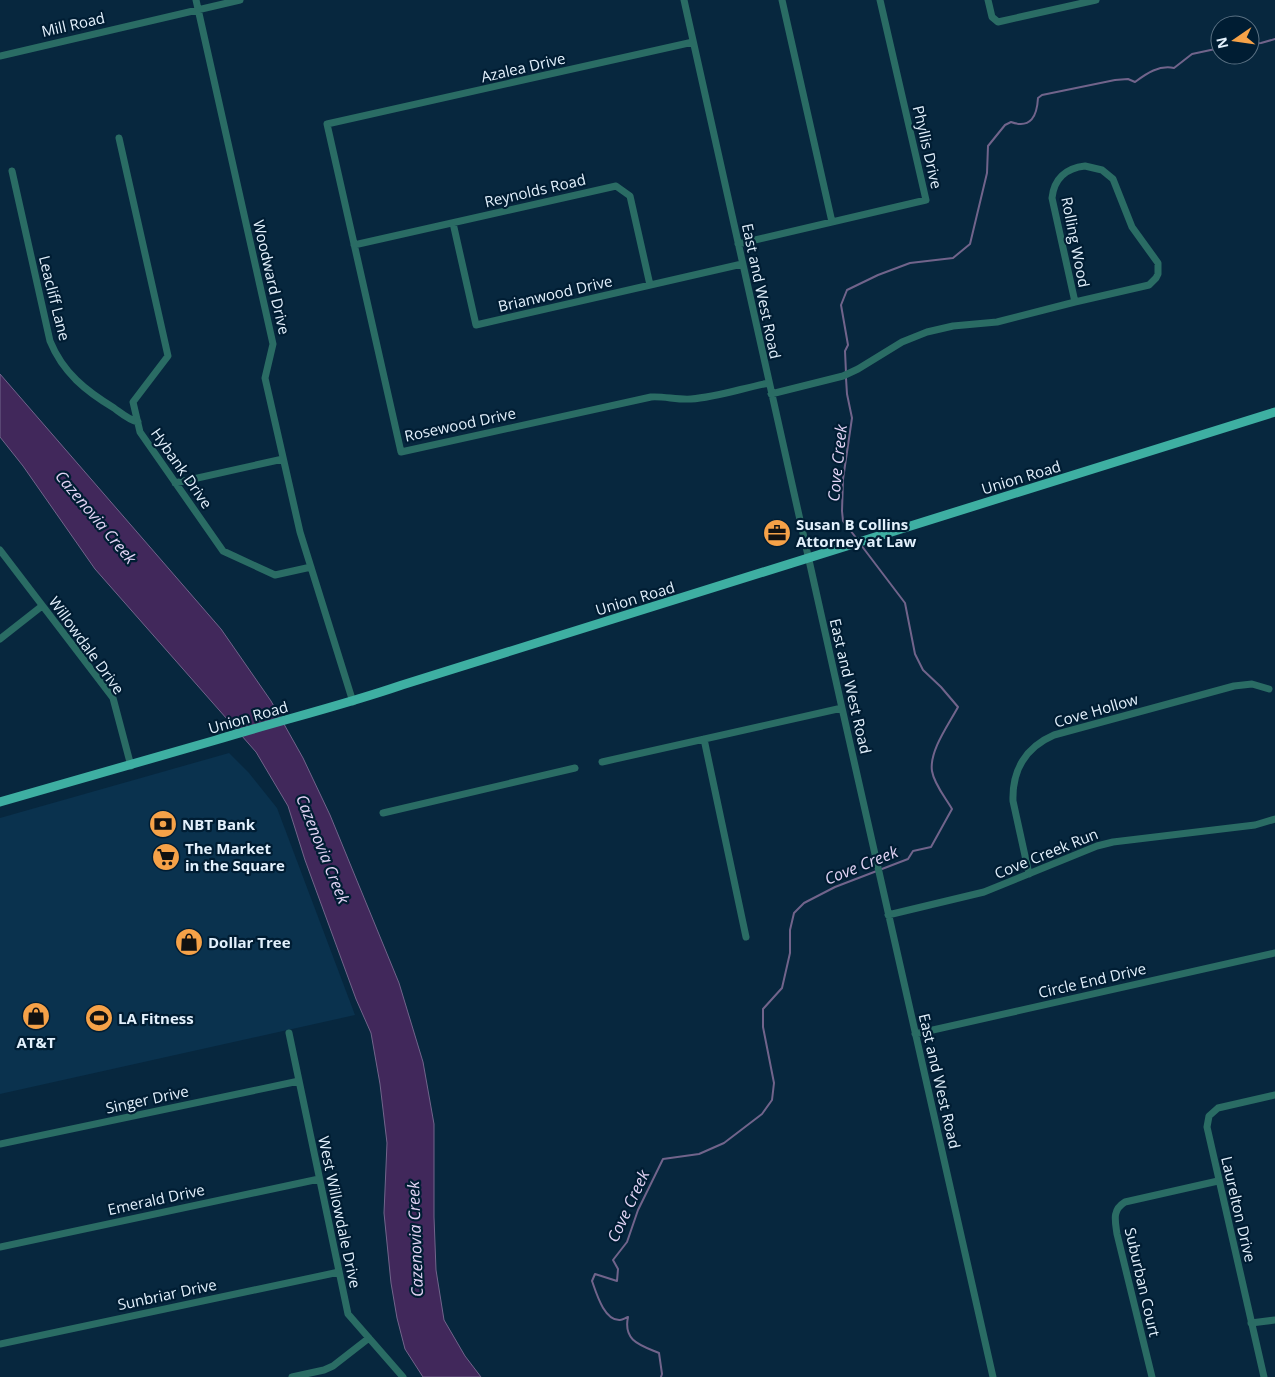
<svg xmlns="http://www.w3.org/2000/svg" width="1275" height="1377" font-family="'Open Sans',sans-serif">
  <style>
    .built { fill: #0a324e }
    .water { fill: #41285b; stroke: #71648b }
    .lines { fill: none; stroke-linecap: round; stroke-linejoin: round }
    .stream { stroke: #71648b; stroke-width: 2 }
    .minor { stroke: #2a6c64; stroke-width: 7 }
    .major { stroke: #3eafa2; stroke-width: 9 }
    .labels { text-anchor: middle; dominant-baseline: central; stroke-width: 4.5; stroke-linejoin: round; paint-order: stroke }
    .street-label { font-size: 15px; fill: #e2f0fc; stroke: #001d33 }
    .poi-label { font-size: 15px; font-weight: bold; fill: #e2f0fc; stroke: #001d33; text-anchor: start }
    .water-label { font-size: 16px; font-style: italic; fill: #e2d4f5; stroke: #001d33 }
  </style>
  <rect width="100%" height="100%" fill="#07273e"/>
  <!-- built -->
  <path class="built" d="M229,753l20,20 28,35 78,207 -355,79v-276z"/>
  <!-- water -->
  <path class="water" d="M0,374l221,255 50,72 32,57 27,57 69,168 24,79 11,62v93l2,53 8,50 21,36 16,21h-58l-18,-28 -8,-31 -6,-35 -7,-70 3,-70 -7,-59 -9,-51 -15,-34 -51,-139 -17,-54 -32,-54 -161,-183 -72,-103 -23,-29z"/>
  <g class="lines">
    <!-- stream -->
    <path class="stream" d="M1250,44l11,-1 14,-4
      M846,373l-1,-22 3,-6 -7,-40 6,-15 31,-15 32,-12 43,-5 17,-14 17,-71 1,-27 17,-21 6,-3c20,7 26,-6 27,-24l4,-3 73,-15 13,-1 7,3c12,-9 24,-17 39,-14l18,-14 28,-6
      M846,378l1,16 5,24 -9,61 -1,32 1,10 14,18
      M661,1377l1,-3 -3,-21c-19,-8 -36,-12 -31,-36 -3,1 -5,3 -8,3 -16,1 -24,-28 -28,-39l3,-7 22,7 1,-12 -5,-9 14,-18 11,-32 25,-51 36,-5 25,-11 38,-29 10,-14 2,-17 -11,-56v-18l19,-21 8,-35v-23l4,-17 10,-10 31,-16 73,-28 5,-8 18,-4 21,-38c-7,-12 -18,-25 -20,-38 -3,-20 17,-47 26,-64l-17,-20 -18,-17 -8,-16 -10,-51 -44,-58"/>
    <!-- minor -->
    <path class="minor" d="M196,0l77,344 -8,34 35,154 53,170
      M684,0l158,708 151,669
      M782,0l50,222
      M988,0l4,17 6,5 98,-22
      M693,42l-366,82 74,328 250,-55c13,-1 26,3 40,2 26,-2 52,-11 78,-16
      M0,56l240,-56
      M119,138l49,218 -35,46 7,30 83,119 52,24 36,-8
      M1085,166l17,4 11,9 19,48 26,36v11l-2,4 -7,7 -74,17 -23,-104c2,-19 14,-30 33,-32z
      M12,171l38,170c13,32 36,50 64,67 7,5 15,12 24,14
      M453,223l23,102 266,-61
      M738,244l188,-44 -46,-200
      M354,245l262,-59 14,10 20,89
      M771,394l72,-18 15,-7 44,-27 25,-10 26,-6 44,-4 78,-20
      M175,483l108,-24
      M0,550l113,148 18,68
      M0,639l42,-33
      M704,739l42,198
      M602,762l240,-54
      M383,813l192,-45
      M1029,874l-16,-73c-1,-31 13,-54 41,-66l180,-49 18,-2 17,5
      M888,915l96,-23 113,-46 16,-4 142,-17 20,-6
      M289,1033l59,281 55,63
      M915,1034l360,-81
      M0,1144l299,-63
      M0,1247l319,-68
      M1251,1323l24,-3
      M0,1344l339,-72
      M292,1377l32,-7 9,-4 36,-28
      M1152,1377l-35,-143c-2,-14 -5,-24 8,-32l93,-21
      M1264,1377l-57,-250 2,-11 9,-8 57,-13"/>
    <!-- major -->
    <path class="major" d="M0,802c72,-20 144,-41 216,-62 62,-19 125,-34 186,-55l873,-273"/>
  </g>
  <!-- icons -->
  <defs>
    <g id="office-disc" transform="scale(1.4375)"><circle r="9.5" fill="#f6a248" stroke="#001d33"/><path d="M-6-3h4V-5.5h4V-3h4V5H-6ZM-1-4.5V-3h2v-1.5ZM-6 0V1H6V0Z" fill="#111"/></g>
    <g id="bank-disc" transform="scale(1.4375)"><circle r="9.5" fill="#f6a248" stroke="#001d33"/><path d="M-6-4H6V4H-6ZM0-2.3a2.3 2.3 0 1 0 0 4.6a2.3 2.3 0 1 0 0-4.6Z" fill="#111"/></g>
    <g id="supermarket-disc" transform="scale(1.4375)"><circle r="9.5" fill="#f6a248" stroke="#001d33"/><path d="M-6-5.5h2.5l.6 2H6L4.5 2H-2.5L-4.4-4H-6ZM-1.5 3.2a1.3 1.3 0 1 0 .1 0ZM3 3.2a1.3 1.3 0 1 0 .1 0Z" fill="#111"/></g>
    <g id="shop-disc" transform="scale(1.4375)"><circle r="9.5" fill="#f6a248" stroke="#001d33"/><path d="M-5-2.5h2.3a2.7 3.5 0 0 1 5.4 0H5L5.5 6h-11ZM-1.5-2.5h3a1.5 2.3 0 0 0-3 0Z" fill="#111"/></g>
    <g id="stadium-disc" transform="scale(1.4375)"><circle r="9.5" fill="#f6a248" stroke="#001d33"/><path d="M0-5a6.5 5 0 1 0 0 10a6.5 5 0 1 0 0-10ZM-3.5-1.8h7v3.6h-7Z" fill="#111"/></g>
  </defs>
  <g fill-rule="evenodd">
    <use href="#office-disc" x="777" y="533"/>
    <use href="#bank-disc" x="163" y="824"/>
    <use href="#supermarket-disc" x="166" y="857"/>
    <use href="#shop-disc" x="189" y="942"/>
    <use href="#shop-disc" x="36" y="1016"/>
    <use href="#stadium-disc" x="99" y="1018"/>
  </g>
  <g class="labels">
    <!-- street labels -->
    <g class="street-label">
      <text transform="translate(73 24) rotate(-13)">Mill Road</text>
      <text transform="translate(523 67) rotate(-13)">Azalea Drive</text>
      <text transform="translate(928 147) rotate(77)">Phyllis Drive</text>
      <text transform="translate(535 190) rotate(-13)">Reynolds Road</text>
      <text transform="translate(1076 242) rotate(79)">Rolling Wood</text>
      <text transform="translate(272 277) rotate(77)">Woodward Drive</text>
      <text transform="translate(762 291) rotate(78)">East and West Road</text>
      <text transform="translate(555 293) rotate(-13)">Brianwood Drive</text>
      <text transform="translate(55 298) rotate(76)">Leacliff Lane</text>
      <text transform="translate(460 424) rotate(-12)">Rosewood Drive</text>
      <text transform="translate(182 468) rotate(55)">Hybank Drive</text>
      <text transform="translate(1021 477) rotate(-17)">Union Road</text>
      <text transform="translate(635 598) rotate(-17)">Union Road</text>
      <text transform="translate(87 645) rotate(54)">Willowdale Drive</text>
      <text transform="translate(851 686) rotate(77)">East and West Road</text>
      <text transform="translate(1096 710) rotate(-16)">Cove Hollow</text>
      <text transform="translate(248 717) rotate(-16)">Union Road</text>
      <text transform="translate(1046 853) rotate(-22)">Cove Creek Run</text>
      <text transform="translate(1092 980) rotate(-13)">Circle End Drive</text>
      <text transform="translate(940 1081) rotate(77)">East and West Road</text>
      <text transform="translate(147 1099) rotate(-12)">Singer Drive</text>
      <text transform="translate(156 1199) rotate(-12)">Emerald Drive</text>
      <text transform="translate(1239 1209) rotate(77)">Laurelton Drive</text>
      <text transform="translate(340 1212) rotate(78)">West Willowdale Drive</text>
      <text transform="translate(1143 1282) rotate(77)">Suburban Court</text>
      <text transform="translate(167 1294) rotate(-12)">Sunbriar Drive</text>
    </g>
    <!-- poi labels -->
    <g class="poi-label">
      <text x="796" y="524">Susan B Collins<tspan x="796" dy="17">Attorney at Law</tspan></text>
      <text x="182" y="824">NBT Bank</text>
      <text x="185" y="848">The Market<tspan x="185" dy="17">in the Square</tspan></text>
      <text x="208" y="942">Dollar Tree</text>
      <text x="118" y="1018">LA Fitness</text>
      <text x="36" y="1042" text-anchor="middle">AT&amp;T</text>
    </g>
    <!-- water labels -->
    <g class="water-label">
      <text transform="translate(837 463) rotate(-84)">Cove Creek</text>
      <text transform="translate(96 517) rotate(50)">Cazenovia Creek</text>
      <text transform="translate(323 849) rotate(68)">Cazenovia Creek</text>
      <text transform="translate(861 865) rotate(-22)">Cove Creek</text>
      <text transform="translate(628 1206) rotate(-65)">Cove Creek</text>
      <text transform="translate(415 1239) rotate(-92)">Cazenovia Creek</text>
    </g>
  </g>
  <!-- north arrow -->
  <g transform="translate(1235 40) rotate(257)"><circle r="24" fill="#001d33" stroke="#5a7183"/>
  <path d="M0-4L9 19L0 12L-9 19Z" fill="#f6a248"/>
  <text y="-8" font-size="14" font-weight="bold" text-anchor="middle" fill="#e2f0fc">N</text>
  </g>
</svg>
